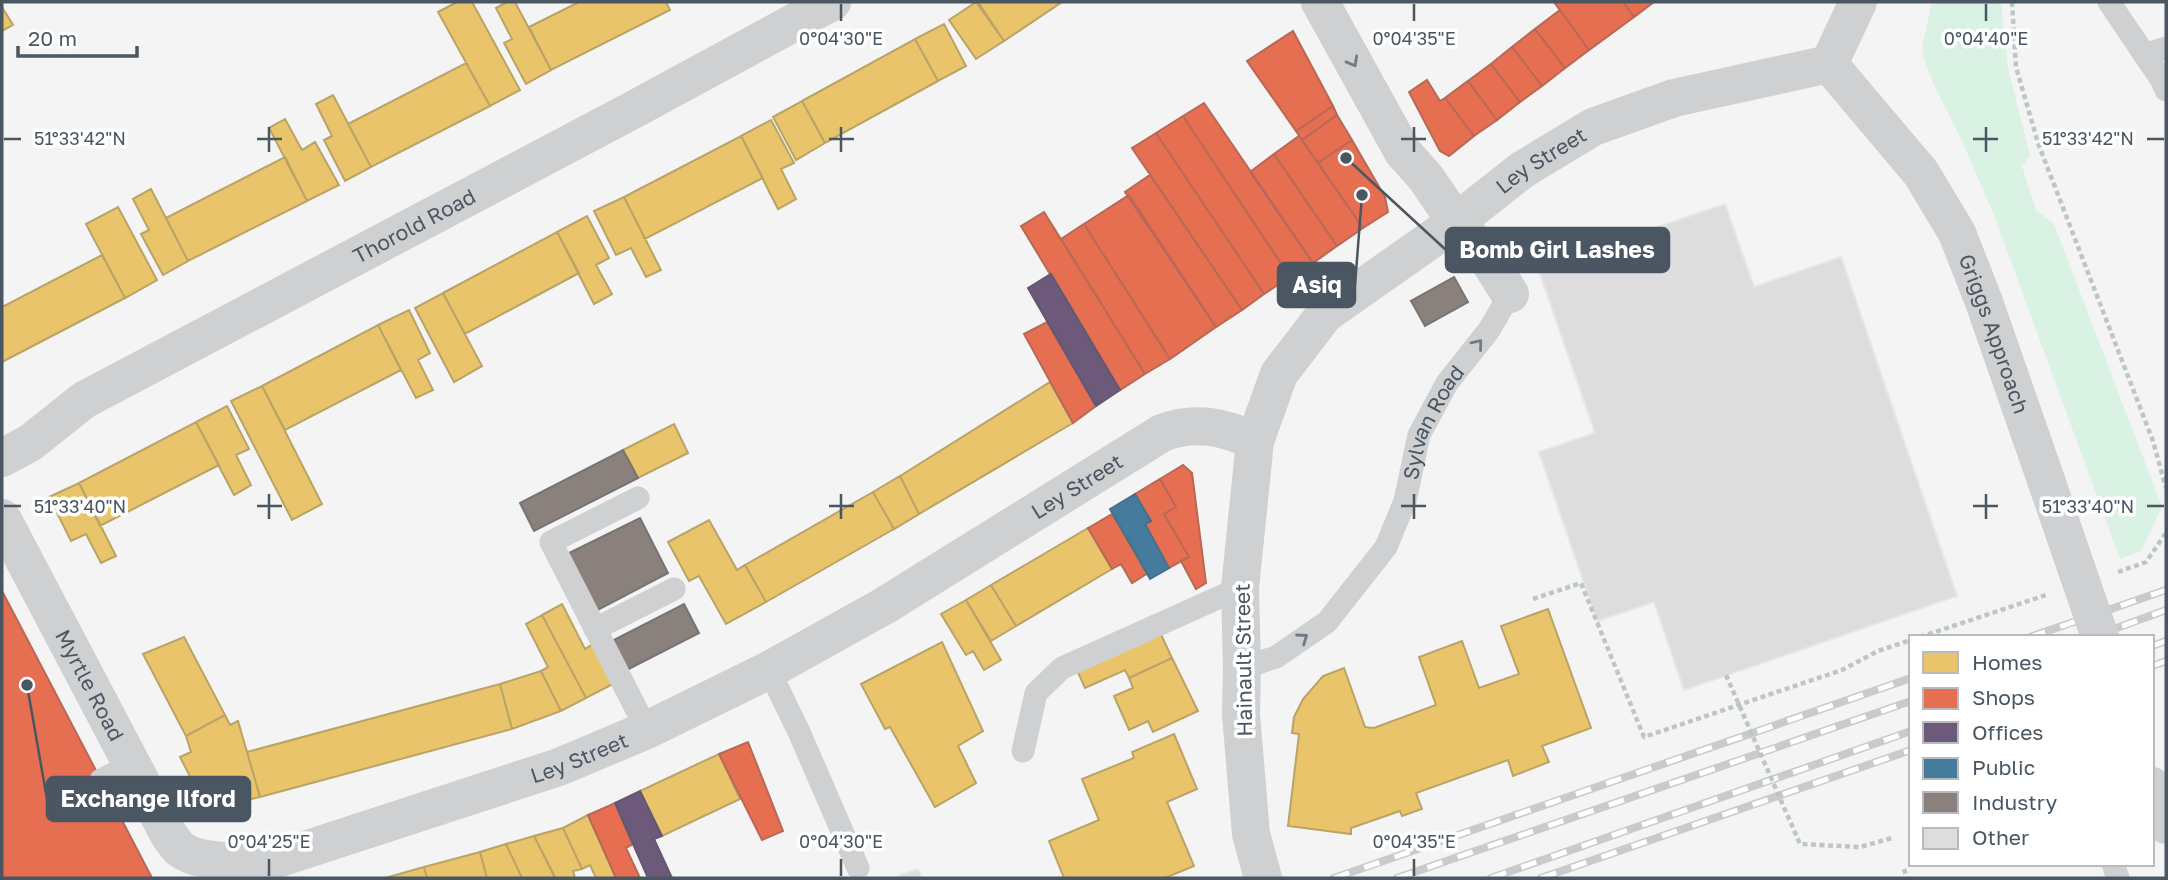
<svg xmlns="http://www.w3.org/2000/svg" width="2168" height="880" font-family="'Golos Text',sans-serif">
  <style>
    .green { fill: #d9f2e3 }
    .homes { fill: #e9c46a; stroke: #b9a367; stroke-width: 2 }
    .shops { fill: #e76f51; stroke: #b86856; stroke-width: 2 }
    .offices { fill: #6d597a; stroke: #625872; stroke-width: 2 }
    .public { fill: #457b9d; stroke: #46708b; stroke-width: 2 }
    .industry { fill: #8a817c; stroke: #777474; stroke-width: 2 }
    .building { fill: #ddddde; stroke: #e5e6e7; stroke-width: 2 }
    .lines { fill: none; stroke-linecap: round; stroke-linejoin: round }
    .path { stroke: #bcc7c4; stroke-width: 4.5; stroke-dasharray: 5 3.5; stroke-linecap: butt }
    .service { stroke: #ced0d2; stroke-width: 23 }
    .minor { stroke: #ced0d2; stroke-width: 38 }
    .tertiary { stroke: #ced0d2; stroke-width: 38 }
    .rail-casing { stroke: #c9cacc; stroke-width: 8 }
    .rail { stroke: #fff; stroke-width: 5; stroke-dasharray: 16; stroke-linecap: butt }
    .path-bridge { stroke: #bcc7c4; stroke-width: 4.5; stroke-dasharray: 5 3.5; stroke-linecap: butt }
    .tertiary-bridge { stroke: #ced0d2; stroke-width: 38 }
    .oneway { stroke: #727b83 }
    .ticks { fill: none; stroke: #4a5661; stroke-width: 2.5 }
    .labels { text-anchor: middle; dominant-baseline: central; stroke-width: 7; stroke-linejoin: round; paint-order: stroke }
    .street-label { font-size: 21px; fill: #4a5661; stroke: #fff }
    .ticks-label { font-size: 18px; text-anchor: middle; fill: #4a5661; stroke: #fff; stroke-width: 7; stroke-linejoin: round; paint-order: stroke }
    .leader { fill: none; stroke: #4a5661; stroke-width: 2.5 }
    .callout-dot { fill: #4a5661; stroke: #fff; stroke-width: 2.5 }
    .callout { fill: #4a5661; stroke: #4a5661; stroke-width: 2.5 }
    .callout-label { font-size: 23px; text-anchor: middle; font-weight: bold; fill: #fff }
  </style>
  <rect width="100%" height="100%" fill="#f4f4f4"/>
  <!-- green -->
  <path class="green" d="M1932,2h69l7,66 22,88 -8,10 14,44 18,14 108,283 -21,44 -21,8 -126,-344 -34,-78 -27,-54 -9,-24 -2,-12z"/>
  <!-- homes -->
  <path class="homes" d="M457,2h15l48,88 -30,16 -52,-94z
    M507,2h8l36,68 -25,14 -22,-41 8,-4 -16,-31z
    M579,2h87l4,8 -119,60 -22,-43z
    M976,2l28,39 -28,18 -27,-39z
    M978,2h84l-58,39z
    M2,7l11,18 -11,6z
    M944,24l22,42 -28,15 -23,-42z
    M915,39l23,42 -113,62 -23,-42z
    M466,63l24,43 -119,61 -23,-43z
    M333,95l38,72 -26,14 -21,-41 8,-4 -16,-32z
    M802,101l23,42 -29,17 -23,-43z
    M285,119l17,31 13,-8 24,43 -32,16 -38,-73z
    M771,120l23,43 -13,6 15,30 -18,10 -37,-73z
    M741,136l22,42 -118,61 -21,-42z
    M285,157l22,44 -119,60 -22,-43z
    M151,189l37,72 -25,14 -22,-41 8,-4 -16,-31z
    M624,197l37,73 -15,7 -15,-29 -15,7 -22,-44z
    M118,207l39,73 -32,18 -39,-74z
    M587,216l22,42 -13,7 16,29 -18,10 -37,-72z
    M557,232l22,41 -114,61 -22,-41z
    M102,255l23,43 -123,64v-55z
    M443,293l39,73 -28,16 -39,-74z
    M409,310l21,43 -12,7 15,30 -17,8 -38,-73z
    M378,325l23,45 -116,60 -23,-44z
    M1050,382l23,41 -154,91 -19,-38z
    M262,386l60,118 -30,16 -61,-119z
    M227,406l22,43 -13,6 15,30 -17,10 -38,-73z
    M196,422l23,43 -119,61 -21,-43z
    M674,424l14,29 -50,25 -15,-28z
    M900,476l19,38 -25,15 -21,-37z
    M79,483l37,73 -15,7 -15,-29 -15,7 -22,-44z
    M873,492l21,37 -128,73 -21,-37z
    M709,520l28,50 8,-5 21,37 -40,22 -27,-48 -10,5 -21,-39z
    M1088,528l24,41 -96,57 -25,-41z
    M991,585l25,41 -25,15 -25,-41z
    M966,600l35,60 -17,10 -11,-19 -7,4 -25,-41z
    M562,604l23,45 8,-5 20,40 -27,14 -44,-83z
    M1548,609l43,119 -49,18 7,16 -36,14 -5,-16 -92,33 6,16 -20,7 -2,-5 -49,17v6l-63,-8 11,-92 -7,-1 2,-16 9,-18 20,-23 21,-8 21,59 9,1 62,-23 -17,-48 43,-16 17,47 40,-14 -18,-48z
    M542,615l44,83 -25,13 -20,-40 7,-4 -22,-43z
    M1159,630l13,28 -43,20 -4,-8 -40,18 -9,-20z
    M184,637l41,78 -39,21 -43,-82z
    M942,642l41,89 -25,15 18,37 -41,24 -45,-80 -5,2 -24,-45z
    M1172,658l26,53 -45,21 -5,-11 -19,9 -15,-34 19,-8 -4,-10z
    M541,671l20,40 -49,18 -12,-45z
    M500,684l12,45 -252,68 -13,-45z
    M225,715l5,10 8,-4 22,76 -46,10 -16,-15 -18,-35 11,-5 -5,-16z
    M1174,734l23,55 -30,13 27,64 -29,12h-101l-15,-37 50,-21 -17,-41 52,-21 -2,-6z
    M719,754l21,45 -78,37 -22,-45z
    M588,815l28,63h-20l-6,-13 -8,4 -19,-41z
    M563,828l19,41 -9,2 2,7h-20l-21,-42z
    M534,836l20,39 1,3h-33l-16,-34z
    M506,844l16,34h-35l-7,-26z
    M480,852l7,26h-60l-3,-11z
    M424,867l3,11h-42z"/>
  <!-- shops -->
  <path class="shops" d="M1554,2h69l11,15 -45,33z
    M1623,2h31l-20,15z
    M1560,10l29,40 -24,18 -30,-39z
    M1535,29l30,39 -23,18 -30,-39z
    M1293,31l40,75 -37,25 -49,-70z
    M1512,47l30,39 -22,16 -29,-38z
    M1491,64l29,38 -23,18 -29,-39z
    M1427,80l13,21 5,-3 29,38 -25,20 -9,-5 -31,-59z
    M1468,81l29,39 -23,16 -29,-38z
    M1204,103l109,160 -23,14 -107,-161z
    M1333,106l4,9 -35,25 -6,-9z
    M1337,115l15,25 -34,23 -16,-23z
    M1183,116l107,161 -26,17 -108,-161z
    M1156,133l108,161 -22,16 -110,-162z
    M1299,136l64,92 -26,18 -63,-92z
    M1352,140l33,57 3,15 -25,16 -45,-65z
    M1274,154l63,92 -24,17 -63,-91z
    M1150,175l92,135 -26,17 -91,-135z
    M1129,195l87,132 -46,32 -86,-135z
    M1044,212l101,162 -25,16 -99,-164z
    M1084,224l86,135 -25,15 -84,-135z
    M1047,322l49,84 -23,17 -49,-89z
    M1183,465l9,8 14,110 -10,6 -15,-28 8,-4 -25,-43 12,-7 -16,-28z
    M1160,479l16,28 -12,7 25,43 -20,11 -24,-44 6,-3 -16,-27z
    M1112,514l36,59 -16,10 -11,-19 -9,5 -24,-41z
    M2,591l99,189 51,98h-150z
    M748,742l35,89 -21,9 -43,-86z
    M615,803l18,41 -7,4 14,30h-24l-28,-63z"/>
  <!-- offices -->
  <path class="offices" d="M1051,274l69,116 -24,16 -68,-118z
    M640,791l22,45 -8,3 18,39h-24l-33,-75z"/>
  <!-- public -->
  <path class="public" d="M1135,494l16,27 -6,3 24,44 -19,11 -40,-70z"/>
  <!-- industry -->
  <path class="industry" d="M1454,277l14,25 -43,24 -14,-25z
    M623,450l15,28 -104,53 -14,-28z
    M640,518l28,55 -74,39 -29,-57z
    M684,604l15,29 -74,38 -15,-29z"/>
  <!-- building -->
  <path class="building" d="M1725,204l29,83 87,-30 116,339 -273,94 -30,-88 -57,19 -58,-169 56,-19 -57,-165z
    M918,869l4,9h-23l-1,-2z"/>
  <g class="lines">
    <!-- path -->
    <path class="path" d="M2012,2l4,65 22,76 115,298 13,47
      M2118,572l28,-10 20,-29
      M1533,599l48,-16 63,154 198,-67 36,-19 33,-11
      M1920,637l126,-42
      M1904,869l3,9"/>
    <!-- service -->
    <g class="service">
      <path d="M2109,2l52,77 5,11"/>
      <path d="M2145,55l21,-7"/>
      <path d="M638,498l-87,44 96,188"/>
      <path d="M595,629l79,-40"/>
      <path id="s1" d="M1242,668l34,-11 51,-35 59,-75 19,-46 14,-66 28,-52 42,-53 21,-36"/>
      <path d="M769,670l30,62 59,136"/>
      <path d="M1023,751l13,-58 26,-25 178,-80"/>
      <path d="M101,780l32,-16"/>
      <path d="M2113,864l5,14"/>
    </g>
    <!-- minor -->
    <g class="minor">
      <path d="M1320,2l83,150 23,26 30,44 28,31 26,41"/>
      <path id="s2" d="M2,458l28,-15 54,-43 547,-289 201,-109"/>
      <path id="s3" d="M2,518l167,317c3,4 6,9 10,13 21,18 72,13 98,11l282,-92 88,-37 122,-60 115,-64 278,-173c33,-13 62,-6 93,8"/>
    </g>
    <!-- tertiary -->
    <g class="tertiary">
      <path id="s4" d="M1829,64l92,109 36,60 27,69 62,178"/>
      <path d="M1829,64l29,-62"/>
      <path d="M2152,786l14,39"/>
      <path id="s5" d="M1263,878l-12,-44 -10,-120 1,-46 -2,-80 15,-147 24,-67 46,-60 131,-92 66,-52 71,-43 81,-29 155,-34"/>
    </g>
    <!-- rail casing -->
    <g class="rail-casing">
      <path id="rail" d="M2030,637l136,-47
        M2092,637l74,-27
        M2152,646l14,-5
        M2152,666l14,-5
        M1334,878l577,-200
        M1397,878l514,-177
        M1491,878l420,-147
        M1541,878l370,-128"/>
    </g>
    <!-- rail -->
    <use href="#rail" class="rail"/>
    <!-- path-bridge -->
    <path class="path-bridge" d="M1726,675l74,169 60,3 32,-9"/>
    <!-- tertiary-bridge -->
    <path class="tertiary-bridge" d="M2046,480l54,157"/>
  </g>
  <!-- one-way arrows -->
  <defs><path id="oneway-chevron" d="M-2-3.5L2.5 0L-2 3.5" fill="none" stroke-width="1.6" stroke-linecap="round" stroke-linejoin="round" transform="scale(1.75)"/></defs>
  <g class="oneway">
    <use href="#oneway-chevron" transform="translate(1353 62) rotate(61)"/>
    <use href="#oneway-chevron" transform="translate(1478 344) rotate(-51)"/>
    <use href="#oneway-chevron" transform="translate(1303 638) rotate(-35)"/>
  </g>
  <!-- ticks -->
  <path class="ticks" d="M841,4v17M1414,4v17M1986,4v17M269,127v25M841,127v25M1414,127v25M1986,127v25M4,139h17M257,139h25M829,139h25M1401,139h25M1973,139h25M2147,139h17M269,494v25M841,494v25M1414,494v25M1986,494v25M4,506h17M257,506h25M829,506h25M1401,506h25M1973,506h25M2147,506h17M269,859v17M841,859v17M1414,859v17"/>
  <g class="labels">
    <!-- street labels -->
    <g class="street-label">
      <text stroke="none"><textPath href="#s5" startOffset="852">Ley Street</textPath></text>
      <text stroke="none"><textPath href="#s2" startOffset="474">Thorold Road</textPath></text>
      <text stroke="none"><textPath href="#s4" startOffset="320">Griggs Approach</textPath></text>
      <text stroke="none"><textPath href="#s1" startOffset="327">Sylvan Road</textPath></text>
      <text stroke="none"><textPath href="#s3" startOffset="1362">Ley Street</textPath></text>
      <text transform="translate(1243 660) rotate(-91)">Hainault Street</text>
      <text stroke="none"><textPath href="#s3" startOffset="189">Myrtle Road</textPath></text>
      <text stroke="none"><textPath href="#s3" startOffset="794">Ley Street</textPath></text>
    </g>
  </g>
  <g class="ticks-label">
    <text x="841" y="45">0°04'30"E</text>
    <text x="1414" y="45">0°04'35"E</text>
    <text x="1986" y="45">0°04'40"E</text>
    <text x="80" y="145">51°33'42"N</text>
    <text x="2088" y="145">51°33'42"N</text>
    <text x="80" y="513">51°33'40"N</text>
    <text x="2088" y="513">51°33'40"N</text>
    <text x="269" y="848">0°04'25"E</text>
    <text x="841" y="848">0°04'30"E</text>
    <text x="1414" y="848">0°04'35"E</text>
  </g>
  <!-- callouts -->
  <path class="leader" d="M1346 158L1446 250M1362 195L1355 285M27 685L47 799"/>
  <g class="callout-dot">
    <circle cx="1346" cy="158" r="7"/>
    <circle cx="1362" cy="195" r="7"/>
    <circle cx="27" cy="685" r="7"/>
  </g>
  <g class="callout">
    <rect x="1446" y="228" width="223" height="44" rx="7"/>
    <rect x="1278" y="263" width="77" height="44" rx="7"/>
    <rect x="47" y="777" width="203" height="44" rx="7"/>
  </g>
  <g class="callout-label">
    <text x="1557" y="258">Bomb Girl Lashes</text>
    <text x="1317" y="293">Asiq</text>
    <text x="148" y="807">Exchange Ilford</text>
  </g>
  <!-- border -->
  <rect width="2168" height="880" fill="none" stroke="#4a5661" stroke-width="7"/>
  <!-- legend -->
  <rect x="1909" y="635" width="245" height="231" fill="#ffffff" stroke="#b7bbc0" stroke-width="2"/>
  <rect x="1923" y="652" width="35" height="21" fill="#e9c46a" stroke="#b7bbc0" stroke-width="2"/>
  <text x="1972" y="670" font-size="21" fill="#4a5661">Homes</text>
  <rect x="1923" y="688" width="35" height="21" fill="#e76f51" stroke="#b7bbc0" stroke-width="2"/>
  <text x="1972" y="705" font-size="21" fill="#4a5661">Shops</text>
  <rect x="1923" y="722" width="35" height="21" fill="#6d597a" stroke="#b7bbc0" stroke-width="2"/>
  <text x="1972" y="740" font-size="21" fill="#4a5661">Offices</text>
  <rect x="1923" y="758" width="35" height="21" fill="#457b9d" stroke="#b7bbc0" stroke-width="2"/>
  <text x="1972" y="775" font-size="21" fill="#4a5661">Public</text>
  <rect x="1923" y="792" width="35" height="21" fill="#8a817c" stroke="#b7bbc0" stroke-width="2"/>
  <text x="1972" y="810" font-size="21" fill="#4a5661">Industry</text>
  <rect x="1923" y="828" width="35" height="21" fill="#ddddde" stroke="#b7bbc0" stroke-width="2"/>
  <text x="1972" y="845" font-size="21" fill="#4a5661">Other</text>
  <!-- scale -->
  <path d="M18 46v10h119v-10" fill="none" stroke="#4a5661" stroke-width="3.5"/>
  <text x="28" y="46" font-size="21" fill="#4a5661" stroke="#ffffff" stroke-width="5" paint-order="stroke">20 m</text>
</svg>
